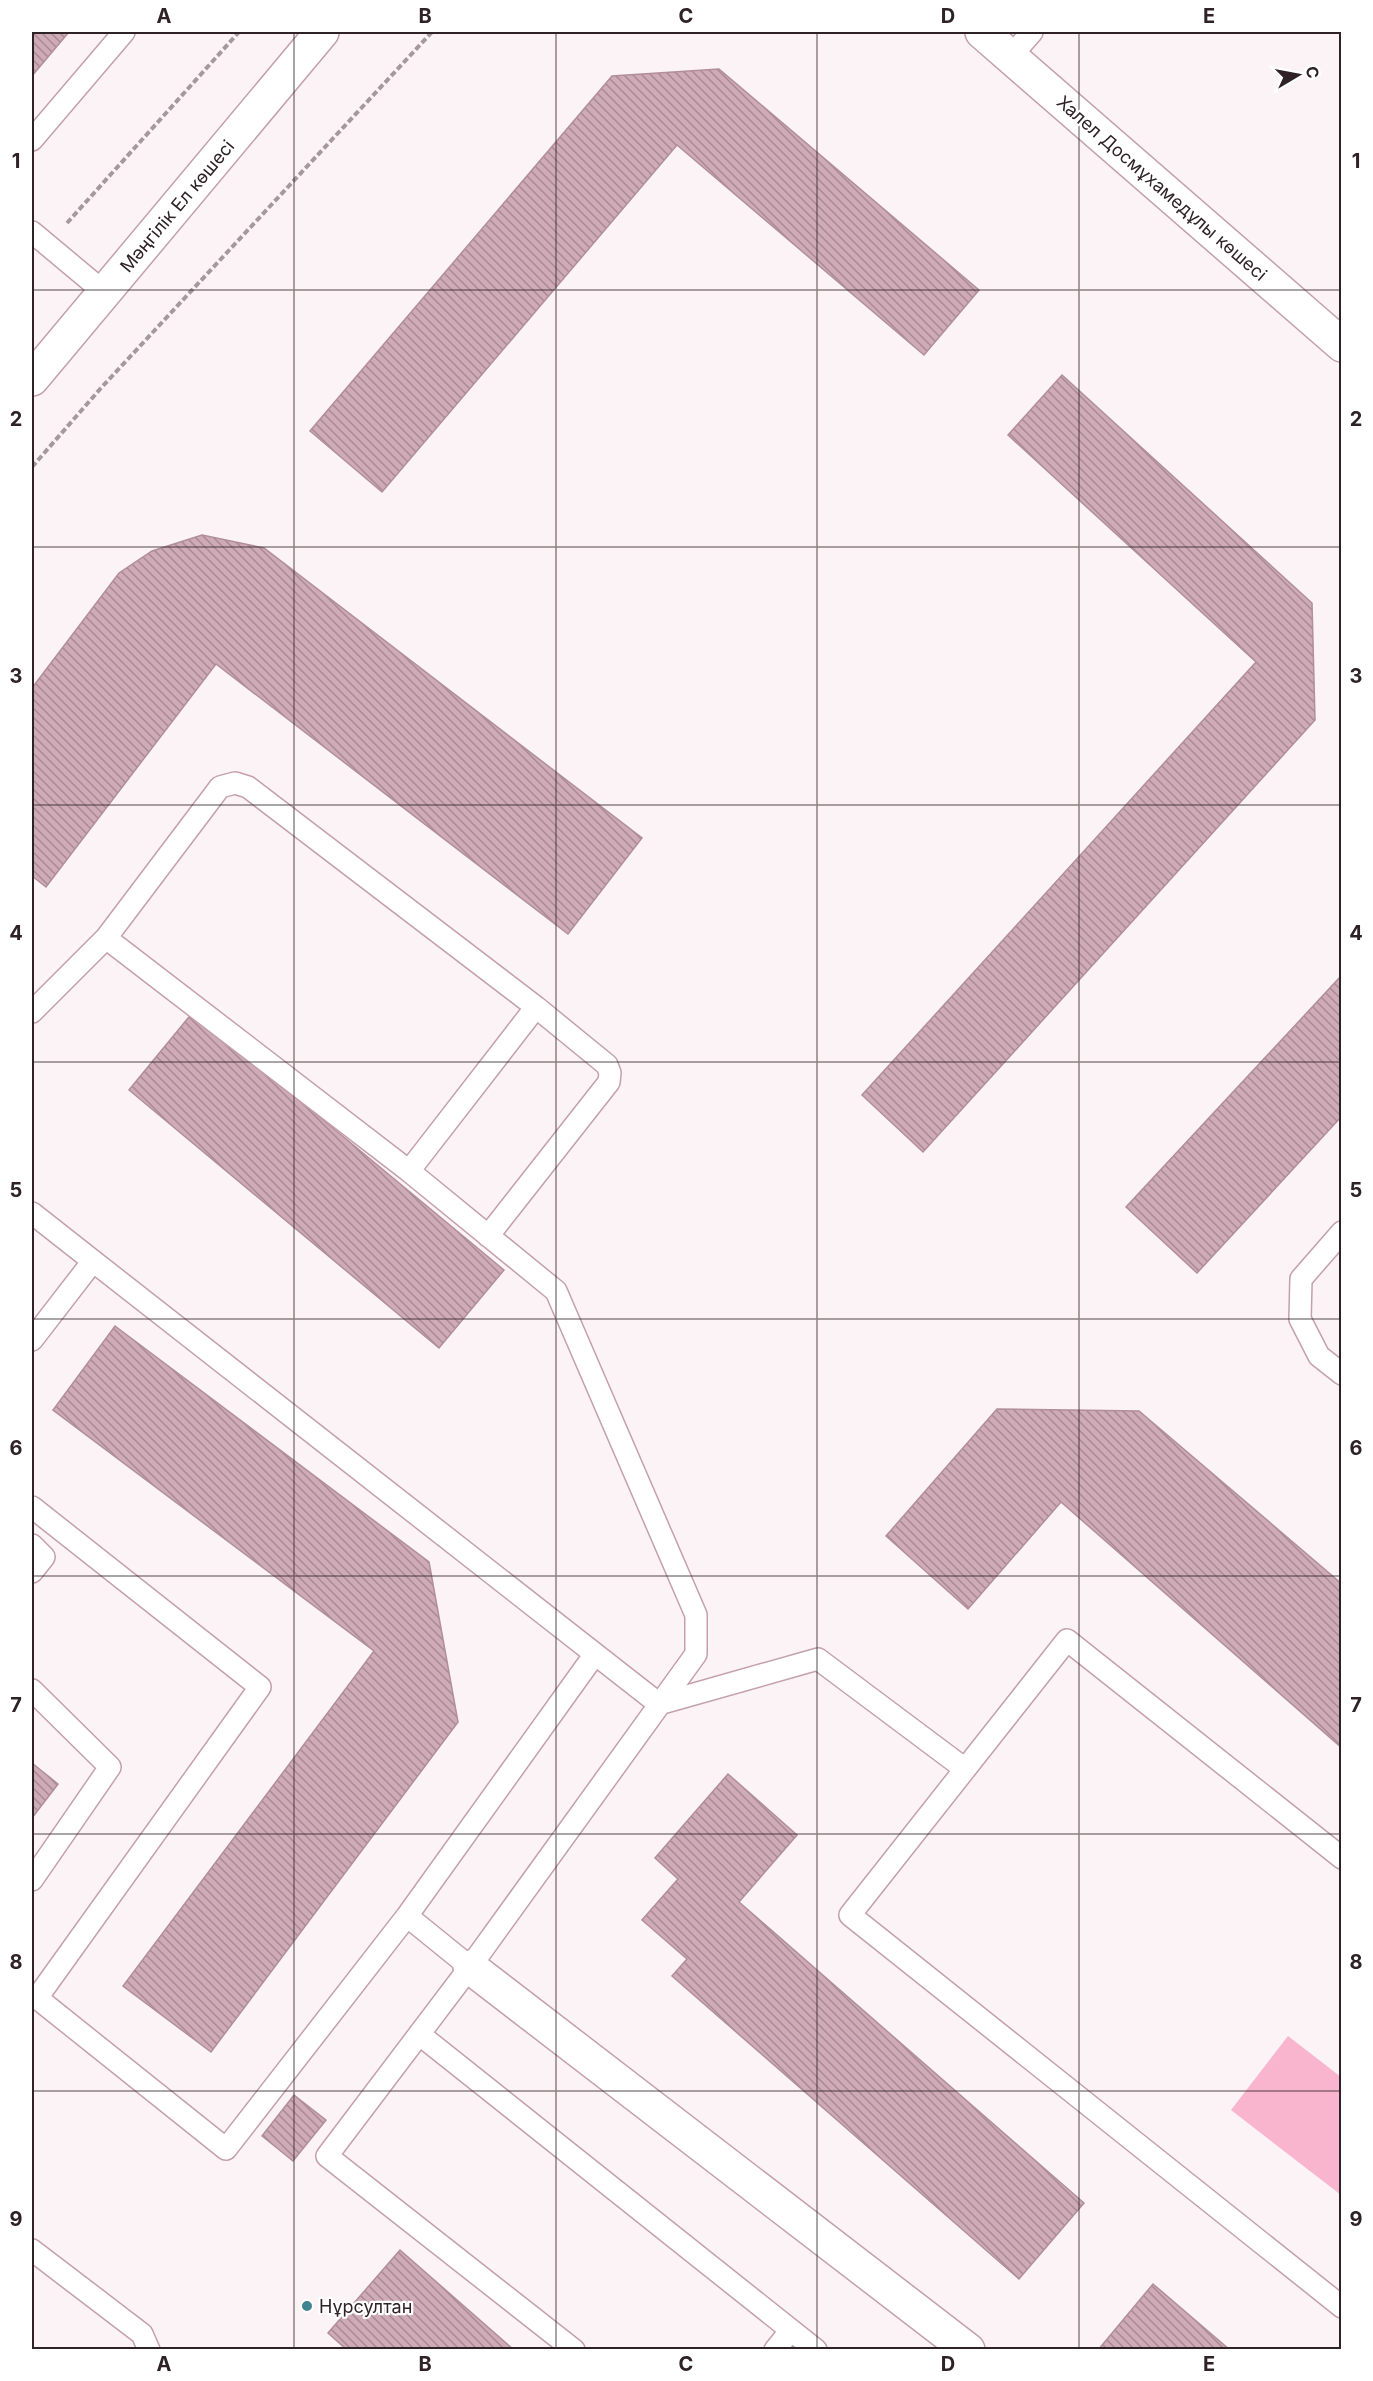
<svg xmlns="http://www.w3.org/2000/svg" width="1373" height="2381" font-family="Inter,sans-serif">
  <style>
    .green { fill: #f9b5cd }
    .building { fill: url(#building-back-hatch); stroke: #b18e9a; stroke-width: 1.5 }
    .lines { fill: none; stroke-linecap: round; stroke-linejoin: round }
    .service-casing { stroke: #c4a0ac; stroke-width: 24 }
    .minor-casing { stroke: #c4a0ac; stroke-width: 36 }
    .tertiary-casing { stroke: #c4a0ac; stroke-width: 36 }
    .path { stroke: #a49a9d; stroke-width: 4; stroke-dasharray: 6 3; stroke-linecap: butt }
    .service { stroke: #fff; stroke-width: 21 }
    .minor { stroke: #fff; stroke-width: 33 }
    .tertiary { stroke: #fff; stroke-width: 33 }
    .grid { fill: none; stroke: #2f2226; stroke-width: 1.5; stroke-opacity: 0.55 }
    .poi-dot { fill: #3f8591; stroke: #fff; stroke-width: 2 }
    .labels { text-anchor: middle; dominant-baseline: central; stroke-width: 4.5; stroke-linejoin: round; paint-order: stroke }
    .street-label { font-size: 18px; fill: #2f2226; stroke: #fff }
    .poi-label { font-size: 18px; fill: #2f2226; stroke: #fff; text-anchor: start }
    .neatline { fill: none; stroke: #2f2226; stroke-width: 2 }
    .grid-label { font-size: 20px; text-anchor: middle; font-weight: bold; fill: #2f2226 }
  </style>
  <defs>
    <pattern id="building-back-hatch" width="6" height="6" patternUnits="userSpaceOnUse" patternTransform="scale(1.5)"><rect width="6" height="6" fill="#cfaab7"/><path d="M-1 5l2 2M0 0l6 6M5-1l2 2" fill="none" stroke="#a88a95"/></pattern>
  </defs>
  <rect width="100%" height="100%" fill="#fbf3f5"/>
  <!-- green -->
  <path class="green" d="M1288,2036l53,41v118l-110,-85z"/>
  <!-- building -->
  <path class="building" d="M32,32h37l-37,44z
    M719,69l260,221 -55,65 -247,-210 -295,347 -72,-61 302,-355z
    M1062,375l250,228 3,117 -392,432 -61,-57 394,-433 -248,-227z
    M202,535l62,13 378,290 -74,96 -352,-270 -170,223 -14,-11v-188l87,-115 33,-22z
    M1342,975v141l-145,157 -71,-66z
    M193,1012l311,258 -65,78 -310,-258z
    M115,1326l314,236 29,160 -247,330 -88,-66 251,-335 -321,-241z
    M997,1409l142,2 203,173v164l-281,-246 -93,107 -82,-73z
    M32,1763l26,21 -26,34z
    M728,1774l69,61 -58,67 345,301 -65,76 -347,-303 15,-17 -45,-39 36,-41 -23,-21z
    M294,2095l32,25 -33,41 -31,-25z
    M400,2250l114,100h-167l-19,-17z
    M1153,2284l77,66h-132z"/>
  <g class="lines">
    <!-- service casing -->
    <g class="service-casing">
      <path id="service" d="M1010,57l22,-25
        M32,140l92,-108
        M32,232l73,61
        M106,938l303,233 147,120 140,324v39l-226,313 -143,189 247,194
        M32,1012l74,-74 114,-151 15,-4 13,4 288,220 -127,164
        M32,1213l61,48
        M1342,1232l-41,47 -1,40 19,37 23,18
        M488,1236l121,-154 1,-9 -3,-8 -71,-58
        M32,1340l61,-79 566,443 159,-45 147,110
        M32,1507l228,180 -223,311 189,151 181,-233 63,51
        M32,1545l12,12 -12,15
        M32,1690l78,77 -78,113
        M1342,1858l-275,-218 -217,275 492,392
        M407,1916l188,-262
        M419,2034l397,316
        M32,2250l110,84 7,16
        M775,2350l16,-20"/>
    </g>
    <!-- minor casing -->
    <g class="minor-casing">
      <path id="minor" d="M32,379l290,-347
        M470,1967l498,383"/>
    </g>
    <!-- tertiary casing -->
    <g class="tertiary-casing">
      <path id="tertiary" d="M982,32l360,313"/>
    </g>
    <!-- path -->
    <path class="path" d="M67,223l172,-191
      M32,467l69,-79 331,-356"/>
    <!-- service -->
    <use href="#service" class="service"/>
    <!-- minor -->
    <use href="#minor" class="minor"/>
    <!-- tertiary -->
    <use href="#tertiary" class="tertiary"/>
  </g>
  <!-- grid -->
  <path class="grid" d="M294,32v2318M556,32v2318M817,32v2318M1079,32v2318M32,290h1310M32,547h1310M32,805h1310M32,1062h1310M32,1319h1310M32,1576h1310M32,1834h1310M32,2091h1310"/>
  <!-- markers -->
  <circle class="poi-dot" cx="307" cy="2306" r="6"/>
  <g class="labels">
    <!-- street labels -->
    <g class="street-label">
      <text transform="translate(1162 188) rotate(41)">Халел Досмұхамедұлы көшесі</text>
      <text transform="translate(177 206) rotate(-50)">Мәңгілік Ел көшесі</text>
    </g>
    <!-- poi labels -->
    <g class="poi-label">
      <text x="319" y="2306">Нұрсултан</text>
    </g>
  </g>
  <!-- border -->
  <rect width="1373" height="2381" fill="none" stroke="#ffffff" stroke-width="66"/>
  <!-- north arrow -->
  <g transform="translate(1298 75) rotate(80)" stroke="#ffffff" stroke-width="4.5" paint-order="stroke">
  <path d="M0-4.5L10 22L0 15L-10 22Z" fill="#2f2226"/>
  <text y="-9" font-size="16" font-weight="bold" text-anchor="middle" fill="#2f2226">С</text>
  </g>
  <rect x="33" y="33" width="1307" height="2315" class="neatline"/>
  <g class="grid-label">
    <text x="164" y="23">A</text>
    <text x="425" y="23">B</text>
    <text x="686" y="23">C</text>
    <text x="948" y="23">D</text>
    <text x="1209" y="23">E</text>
    <text x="16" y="168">1</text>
    <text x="1356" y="168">1</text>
    <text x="16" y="426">2</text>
    <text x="1356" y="426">2</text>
    <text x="16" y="683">3</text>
    <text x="1356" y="683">3</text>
    <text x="16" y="940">4</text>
    <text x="1356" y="940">4</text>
    <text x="16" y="1197">5</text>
    <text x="1356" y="1197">5</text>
    <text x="16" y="1455">6</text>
    <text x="1356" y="1455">6</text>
    <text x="16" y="1712">7</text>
    <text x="1356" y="1712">7</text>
    <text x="16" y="1969">8</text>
    <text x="1356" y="1969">8</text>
    <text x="16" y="2226">9</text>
    <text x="1356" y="2226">9</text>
    <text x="164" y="2371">A</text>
    <text x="425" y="2371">B</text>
    <text x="686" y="2371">C</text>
    <text x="948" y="2371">D</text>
    <text x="1209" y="2371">E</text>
  </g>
</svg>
